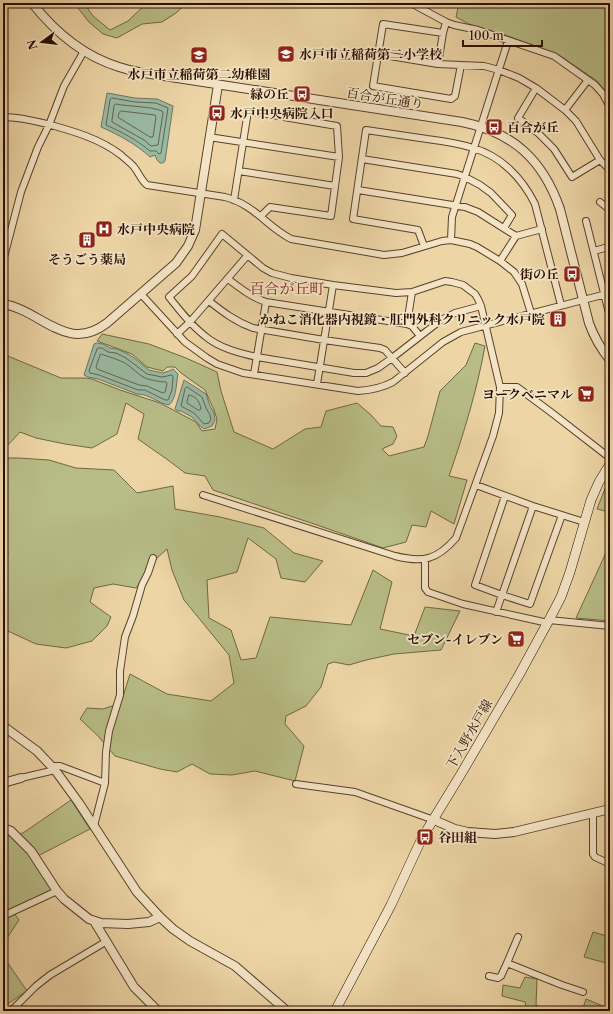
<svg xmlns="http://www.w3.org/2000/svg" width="613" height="1014" font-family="'Libre Caslon Text','Noto Serif JP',serif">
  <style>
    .green { fill: #b8bd87; stroke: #706644 }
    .water { fill: #9ab9a2; stroke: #6d7561 }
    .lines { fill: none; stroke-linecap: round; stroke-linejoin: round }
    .shore { stroke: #626451; stroke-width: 1 }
    .minor-casing { stroke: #5a402a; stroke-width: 8 }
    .tertiary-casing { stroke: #5a402a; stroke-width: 10 }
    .secondary-casing { stroke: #290e00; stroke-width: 10 }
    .minor { stroke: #f3e4c5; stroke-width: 6 }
    .tertiary { stroke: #f3e4c5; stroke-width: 8 }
    .secondary { stroke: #f3e4c5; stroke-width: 9 }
    .labels { text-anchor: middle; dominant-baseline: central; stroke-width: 3.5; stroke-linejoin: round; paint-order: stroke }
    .poi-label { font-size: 13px; font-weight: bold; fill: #290e00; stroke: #f3e4c5; text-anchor: start }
    .street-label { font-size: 13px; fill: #290e00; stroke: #f3e4c5 }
    .quarter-label { font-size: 15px; fill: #7a1f14; stroke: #f3e4c5 }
  </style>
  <rect width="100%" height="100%" fill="#edd5a6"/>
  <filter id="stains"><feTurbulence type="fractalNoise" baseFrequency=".005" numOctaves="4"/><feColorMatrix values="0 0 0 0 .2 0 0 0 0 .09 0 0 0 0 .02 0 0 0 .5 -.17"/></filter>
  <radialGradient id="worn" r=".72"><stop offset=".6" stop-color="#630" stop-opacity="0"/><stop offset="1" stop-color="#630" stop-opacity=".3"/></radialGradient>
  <!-- green -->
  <path class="green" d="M74,3h10l9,13 17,14 18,-9 19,-18h40l-11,10 -14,9 -20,2 -25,14 -14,-4 -14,-12z
    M459,3h151v96l-4,-7 -9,-11 -38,-26 -51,-19 -39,-12 -13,-7z
    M3,221l5,1 -5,27z
    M102,334l47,10 37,14 31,14 4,19 13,41 39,17 32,-20 16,-2 5,-16 31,-8 13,11 11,12 12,1 4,9 -4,8 -11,5 7,7 35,-9 4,-11 12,-45 26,-26 9,-22 10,3c-8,44 -21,87 -36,130l18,4 -13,44 -23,-13 -5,16 -14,-2 -6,17 -23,6 -66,-23 -104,-35 -8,-14 -20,-3 -17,-13 -30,-21 6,-25 -18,-11 -9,31 -25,14 -27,-4 -29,-6 -16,-6 -13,14h-4v-92l58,24h25l6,1 28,11 40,13 36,19 6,9 13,-2 2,-10 -3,-9 -9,-20 -24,-17 -6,-6h-8l-4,4 -16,-4 -15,-13 -35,-13z
    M3,458h16l30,2 27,8 38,2 23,23 36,-7 2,23 45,8 44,11 30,25 29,8 -18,21 -24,-4 -5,-19 -28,-21 -11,34 -30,8 2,38 22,12 10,30 15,-2 14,-41 81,8 22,-55 19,12 -12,47 34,7 11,-29 35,4 -19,39 -47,4 -28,6 -17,5 -15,-3 -6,2 -7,23 -15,19 -20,10 -1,8 19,22 -9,35 -40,-10 -23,4 -22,-1 -18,-10 -15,8 -17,-3 -45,-13 -17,-20 -18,-17 7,-11 16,1 18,-6 9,-29 37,20 44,7 23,-18 -5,-28 -45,-55 -12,-30 -5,-21 -10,9 -21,30 -23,-4 -19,4 -4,14 21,15 -4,9 -15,15 -26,7 -30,-4 -26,-12 -7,-2v-67l5,-10 -5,-19z
    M610,481v30l-1,1 -12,-3 9,-23z
    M610,544v77l-34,-3z
    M71,800l19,29 -58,30 20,31 -41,19 8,11 -16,24v-107l20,-4z
    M593,932l17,5v27l-26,-7z
    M3,956l24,35 -24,16z
    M525,977l12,2 -1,26 13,6h-22l-2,-9 -23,-6 1,-11 17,3z
    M586,999l24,10v2h-28z"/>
  <!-- water -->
  <path class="water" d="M107,93l28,5 22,1 16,7 -8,55 -2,2h-3l-3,-3 -2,-5 -5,2c-14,-13 -31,-22 -49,-30z
    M97,343l6,1 7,4 7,1 11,5 5,3 16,13 14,3 6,-2 4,-2 5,5c-2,9 -1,24 -9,31 -12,-2 -19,-11 -32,-11l-39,-15 -10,-2 -4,-2 10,-31z
    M184,380l22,14 4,12 4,7 1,7 -3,6 -8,3 -5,-4 -7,-8 -11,-6h-3l-3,-2z"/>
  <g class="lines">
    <!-- shore -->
    <path class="shore" d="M112,98l23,4 21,1 12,5 -7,45 -2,1 -3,-3h-6c-13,-11 -28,-19 -44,-26l4,-25z
      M116,104c15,3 33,2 46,7l1,2 -5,32 -7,1 -7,-6 -32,-18v-2l2,-14z
      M121,111l34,4 1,2 -3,20h-3l-31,-19 -1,-1 1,-4z
      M98,348h4l6,4 8,1 10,5 21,16 15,3 10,-2 1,2 -1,13 -4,10h-3l-20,-10h-7l-39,-15 -9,-2 -1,-2 8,-22z
      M101,354c8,3 16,5 24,9 7,4 12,11 20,15 5,2 16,4 21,4l1,2 -2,8 -2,1 -16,-7 -8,-1 -42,-16 -1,-2 4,-12z
      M187,387l15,10 4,11 4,7 1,4 -2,4 -5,1 -10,-11 -13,-7 4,-17z
      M189,395c7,1 10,6 12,13l-1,2h-2l-11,-7v-1z"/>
    <!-- minor casing -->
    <g class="minor-casing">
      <path id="minor" d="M411,3l35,19 8,3 24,5 76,26 41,29 8,9 7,13
        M443,33l-60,-9 -10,62 78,13 4,-3 6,-31
        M378,54l60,10 46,2 15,4 20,8 17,10 29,22 11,11 24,39 10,10
        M438,64l5,-31 3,-11
        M536,88l-18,30 20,15 16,16 18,28 28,-17
        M565,110l23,-30
        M3,117c17,0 32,4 48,8 25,7 49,14 70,30 4,4 10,8 13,12 5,6 7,13 13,18l78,12c30,8 41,29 66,42l93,16 18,-2 40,-12 9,-1 19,4 7,3 23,14 14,11 8,12 9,29
        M209,137l130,20
        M362,159l95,15 8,3 15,8 11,8 21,22 -8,13
        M239,171l96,15
        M358,190l107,17 13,5 38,24
        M234,200l14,-89 89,15 2,31 -8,59 -61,-9 -9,9
        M600,202l10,8
        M586,221l24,96
        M451,240l1,-23 56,-176
        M424,246l-6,-16 -65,-11 13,-89c21,3 41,6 61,9 16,2 31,4 46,9 28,8 49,30 62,56l26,101
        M594,251l14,-4 2,1
        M3,261l18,-69 17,-45 11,-22 15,-39 20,-35
        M500,261l16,-25 26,-7
        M228,279c12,9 23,18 38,23l141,22 5,2 8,10
        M141,294l44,48 22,16 10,6 26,9 115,18c13,-1 24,-3 35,-9l50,-40 18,-10 149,-39
        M209,301c14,11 27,21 44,27l71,12 56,8 5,2 20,23
        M407,324l5,-32
        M177,334l13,-12 57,-66
        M254,374l12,-72
        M317,384l16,-99
        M500,387h17l35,26 58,45
        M476,485l57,21 51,16
        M203,495l192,61c28,7 42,4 61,-18l37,-102 6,-23 1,-26 -19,-81 -3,-7 -3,-5 -12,-9 -11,-3 -7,-1 -33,11 -16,1 -63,-8 -42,-7 -19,-5 -9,-5 -41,-34 -30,42 -23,21c11,14 22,28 36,39 14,12 34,17 52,21l97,16h12l12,-5 14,-10 49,-38 14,-7 26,-7
        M505,496l-30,89 27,10 28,9 32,-89
        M425,559v29l3,4 35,12 85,19
        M496,612l6,-17 31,-89
        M549,620l61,6
        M52,766h8l45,17
        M21,778l34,-8
        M296,784l59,8 79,28
        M593,813v41l2,3 15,7
        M94,826l11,-43 1,-31 3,-21 11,-36v-24l5,-34 8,-21 9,-31 6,-12 5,-15
        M3,916l54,-25
        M507,963l11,-26
        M489,976l9,2 3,-2 6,-13 55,22 21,7
        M11,1011l25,-25 14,-11 57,-34"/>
    </g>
    <!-- tertiary casing -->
    <g class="tertiary-casing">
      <path id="tertiary" d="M32,3c23,29 51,53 87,64 15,5 30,7 45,9l298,46c51,10 81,38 98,87l29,114c5,14 12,26 21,37
        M3,304c38,6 64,50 104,19l69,-60 12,-17 7,-16 23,-145
        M3,726l34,25 18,19 24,33 58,89 23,25 13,12 17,12 45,25 52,45
        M3,783l18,-5
        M434,820l21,9 13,3 27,2 19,-2 96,-23
        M3,828l8,3 20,20 26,40 7,8 25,20 12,4 27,1 21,-2 11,-5
        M94,921l40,66 24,24"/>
    </g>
    <!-- secondary casing -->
    <g class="secondary-casing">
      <path id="secondary" d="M335,1011l56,-106 31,-67 39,-64 58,-99 30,-55 12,-23 9,-25 21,-72 8,-18 11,-18"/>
    </g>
    <!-- minor -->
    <use href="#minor" class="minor"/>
    <!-- tertiary -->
    <use href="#tertiary" class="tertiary"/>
    <!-- secondary -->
    <use href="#secondary" class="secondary"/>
  </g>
  <!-- icons -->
  <defs>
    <g id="school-square" transform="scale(0.9)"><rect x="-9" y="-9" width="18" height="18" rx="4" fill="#8f2418" stroke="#f3e4c5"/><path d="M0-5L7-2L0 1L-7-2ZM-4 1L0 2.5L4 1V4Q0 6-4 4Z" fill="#fff"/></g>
    <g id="bus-square" transform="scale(0.9)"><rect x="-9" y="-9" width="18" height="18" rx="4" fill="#8f2418" stroke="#f3e4c5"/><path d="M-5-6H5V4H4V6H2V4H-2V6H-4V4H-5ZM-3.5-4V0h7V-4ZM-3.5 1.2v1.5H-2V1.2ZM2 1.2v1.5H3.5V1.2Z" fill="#fff"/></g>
    <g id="hospital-square" transform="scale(0.9)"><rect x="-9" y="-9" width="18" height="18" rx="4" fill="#8f2418" stroke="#f3e4c5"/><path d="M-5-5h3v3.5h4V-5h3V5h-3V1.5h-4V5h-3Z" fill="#fff"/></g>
    <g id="building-square" transform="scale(0.9)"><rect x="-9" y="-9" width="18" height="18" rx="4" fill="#8f2418" stroke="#f3e4c5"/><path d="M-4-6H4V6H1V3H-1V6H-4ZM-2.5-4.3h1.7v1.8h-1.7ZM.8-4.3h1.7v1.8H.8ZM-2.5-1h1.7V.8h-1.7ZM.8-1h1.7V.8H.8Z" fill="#fff"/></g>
    <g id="supermarket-square" transform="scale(0.9)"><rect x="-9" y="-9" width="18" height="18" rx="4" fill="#8f2418" stroke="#f3e4c5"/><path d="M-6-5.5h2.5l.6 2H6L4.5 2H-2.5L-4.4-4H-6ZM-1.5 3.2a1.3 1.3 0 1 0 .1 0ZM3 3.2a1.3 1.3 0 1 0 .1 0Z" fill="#fff"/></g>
  </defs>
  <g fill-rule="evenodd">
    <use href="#school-square" x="286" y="54"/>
    <use href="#school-square" x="199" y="55"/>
    <use href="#bus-square" x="302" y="94"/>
    <use href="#bus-square" x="217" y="113"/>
    <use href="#bus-square" x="494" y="127"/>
    <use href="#hospital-square" x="104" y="229"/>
    <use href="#building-square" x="87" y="240"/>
    <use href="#bus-square" x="572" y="274"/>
    <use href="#building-square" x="558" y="319"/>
    <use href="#supermarket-square" x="586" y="394"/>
    <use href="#supermarket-square" x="516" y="639"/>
    <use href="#bus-square" x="425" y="837"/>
  </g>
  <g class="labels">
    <!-- poi labels -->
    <g class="poi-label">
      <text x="299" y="54">水戸市立稲荷第二小学校</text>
      <text x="199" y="74" text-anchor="middle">水戸市立稲荷第二幼稚園</text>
      <text x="289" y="94" text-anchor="end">緑の丘</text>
      <text x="230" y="113">水戸中央病院入口</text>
      <text x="507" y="127">百合が丘</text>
      <text x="117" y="229">水戸中央病院</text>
      <text x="87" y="259" text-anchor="middle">そうごう薬局</text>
      <text x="559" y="274" text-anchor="end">街の丘</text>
      <text x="545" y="319" text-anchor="end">かねこ消化器内視鏡・肛門外科クリニック水戸院</text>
      <text x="573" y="394" text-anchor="end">ヨークベニマル</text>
      <text x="503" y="639" text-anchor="end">セブン-イレブン</text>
      <text x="438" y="837">谷田組</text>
    </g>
    <!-- street labels -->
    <g class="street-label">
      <text transform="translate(385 98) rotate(9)">百合が丘通り</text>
      <text transform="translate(469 734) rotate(-60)">下入野水戸線</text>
    </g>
    <!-- quarter labels -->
    <g class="quarter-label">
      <text x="287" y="288">百合が丘町</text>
    </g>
  </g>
  <!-- margin -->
  <rect width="613" height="1014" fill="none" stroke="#edd5a6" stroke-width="16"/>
  <rect x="4" y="4" width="605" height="1006" fill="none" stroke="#290e00" stroke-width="2"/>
  <rect x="8" y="8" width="597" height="998" fill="none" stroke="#290e00"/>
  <!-- north arrow -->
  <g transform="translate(42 42) rotate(255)" stroke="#f3e4c5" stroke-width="3" paint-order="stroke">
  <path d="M0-3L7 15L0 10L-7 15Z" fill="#290e00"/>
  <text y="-6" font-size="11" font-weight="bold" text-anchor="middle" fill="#290e00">N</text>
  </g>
  <!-- scale -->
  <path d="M463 40v6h79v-6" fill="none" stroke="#290e00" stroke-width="2"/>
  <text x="469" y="40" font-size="12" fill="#290e00" stroke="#f3e4c5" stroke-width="3" paint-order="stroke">100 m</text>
  <rect width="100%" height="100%" filter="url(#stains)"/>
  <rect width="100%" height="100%" fill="url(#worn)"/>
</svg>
